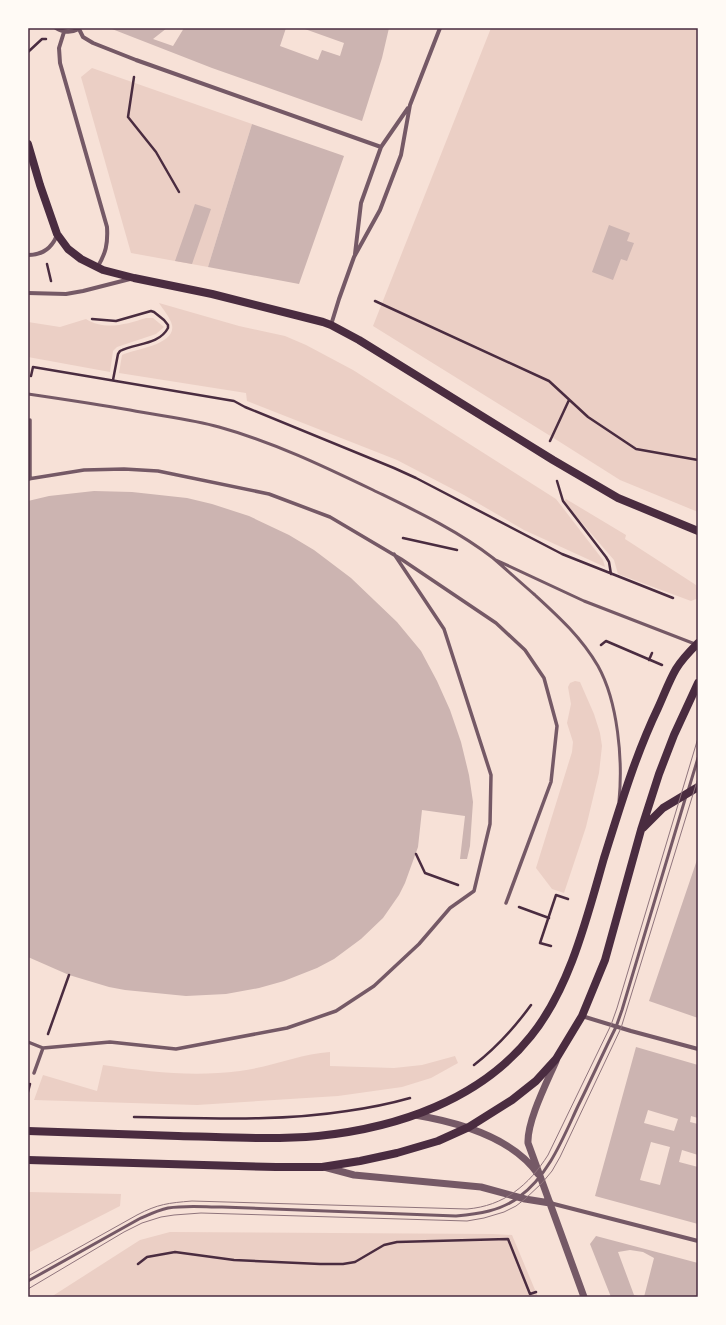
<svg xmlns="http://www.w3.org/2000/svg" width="726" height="1325" font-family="'Archivo Narrow',sans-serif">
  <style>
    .green { fill: #ebcfc5 }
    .building { fill: #ccb4b1; fill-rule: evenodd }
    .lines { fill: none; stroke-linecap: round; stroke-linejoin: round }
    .path { stroke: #4a2c40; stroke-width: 2.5 }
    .service { stroke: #755966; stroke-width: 3 }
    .pedestrian { stroke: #755966; stroke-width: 3.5 }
    .minor { stroke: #755966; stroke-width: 4 }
    .tertiary { stroke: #755966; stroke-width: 7 }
    .secondary { stroke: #4a2c40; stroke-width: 8 }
    .tram { stroke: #8f747c; stroke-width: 1 }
    .neatline { fill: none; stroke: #4a2c40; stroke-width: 1.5 }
  </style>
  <rect width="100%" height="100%" fill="#f7e1d7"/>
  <!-- green -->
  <path class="green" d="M491,28h207v484l-78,-32 -68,-43 -179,-111z
    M92,68l160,56 -44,143 -77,-14 -50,-176z
    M159,303l80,23 46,10 21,9 47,25 203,129 47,61 2,7 -81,-37 -60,-35 -67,-35 -150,-59 -1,-8 -127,-20 3,-18 2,-1c13,-5 52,-10 48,-29 -1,-6 -9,-16 -13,-22z
    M146,318h7l11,9 -8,7 -39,13 -4,4 -3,21 -82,-15v-35l32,5 26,-8c19,12 41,5 60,-1z
    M566,499l60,36 -1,4 71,46 2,8 -2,6 -5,2 -73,-27 -4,-14 -51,-59z
    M575,681l5,1 14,32 6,19 2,13 -3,27 -13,54 -22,66 -12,-4 -16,-21 36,-116 1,-10 -6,-19 4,-19 -3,-17 2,-4z
    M330,1052v14l64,2 28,-3 33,-9 3,7 -27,15 -29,9 -64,9 -141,9 -163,-5 9,-25 54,16 6,-26c48,7 89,12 137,6 31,-4 60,-17 90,-19z
    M28,1192l93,2 -1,12 -92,47z
    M170,1232l323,2 19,1 26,62h-487l89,-57z"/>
  <!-- building -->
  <path class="building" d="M112,28h55l-14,11 20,7 11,-18h102l-6,18 38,14 4,-10 18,6 4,-13 -42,-15h87l-7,30 -20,63 -150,-53 -100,-39z
    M252,124l92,32 -45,128 -91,-17z
    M195,204l16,5 -19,55 -17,-3z
    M609,225l21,8 -3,8 7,2 -7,18 -6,-2 -8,21 -21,-8z
    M94,491l38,1 55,6 25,6 37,12 40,19 25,15 37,28 46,44 24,29 16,30 13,29 11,32 8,33 4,27 -1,14 -2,30 -3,13h-7l5,-43 -43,-6 -4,37 -13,36 -6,12 -16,23 -22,21 -27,20 -17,9 -33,13 -25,7 -33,6 -40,2 -61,-6 -16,-3 -40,-12 -41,-18v-456l21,-5z
    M698,857v161l-49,-17z
    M636,1047l62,18v53l-7,-2 -1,6 8,2v31l-16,-5 -3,12 19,5v57l-103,-28zM648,1110l30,9 -4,12 -30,-8zM651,1142l19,5 -10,38 -20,-5z
    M596,1236l102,27v34h-54l10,-39 -11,-6 -13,-2 -12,2 16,43 8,2h-31l-21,-53z"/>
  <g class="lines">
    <!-- path -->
    <path class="path" d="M28,52l14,-13h4
      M134,77l-6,40 28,35 23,40
      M47,264l4,17
      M375,301l174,80 39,36 48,32 62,11
      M92,319l24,2 35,-10 3,1 10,8 4,5v3c-9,17 -32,15 -48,23l-2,3 -5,26
      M31,376l2,-9 201,34 11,6 149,61 22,10 146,76 111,44
      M550,441l19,-41
      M557,481l6,20 43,56 3,5 2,12
      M403,538l54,12
      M601,645l5,-4 56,24
      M649,660l3,-7
      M416,854l9,19 33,12
      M519,907l30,11
      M551,946l-11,-3 16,-48 12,4
      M48,1034l21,-59
      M474,1065c22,-17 41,-38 57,-60
      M28,1092l2,-8
      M134,1117c71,1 143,5 213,-6 21,-3 42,-7 63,-13
      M138,1264l9,-7 28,-5 59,8 86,4h23l12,-2 29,-17 13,-3 111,-3 22,55 6,-2"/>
    <!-- service -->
    <path class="service" d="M28,394c34,5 68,10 102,16 30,6 60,9 89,17 54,15 104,39 154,63 41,20 84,40 120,68 14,12 28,25 42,37 24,22 46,42 63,71 20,36 25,94 21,135
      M496,560l88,41 111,43
      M688,791l10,-33
      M28,1281l111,-62c9,-4 19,-9 29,-11 18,-3 36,-1 54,-1l234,9c22,-2 45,-5 63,-19 30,-22 44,-59 59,-91 13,-26 25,-53 38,-79l6,-17 64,-214"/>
    <!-- pedestrian -->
    <path class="pedestrian" d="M30,420v59
      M28,479l56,-9 40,-1 34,2 111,23 61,23 71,42 95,64 29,27 19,28 13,48 -6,56 -45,121
      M28,1042l15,6 -9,25
      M43,1048l67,-6 66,7 111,-21 49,-17 38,-25 45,-42 31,-36 24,-17 16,-67 1,-49 -47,-146 -50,-75"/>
    <!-- minor -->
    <path class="minor" d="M56,28c8,5 15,5 23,1
      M79,29l4,8 10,6 43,17 245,87
      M64,32l-5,16 1,15 47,164c1,17 -1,26 -10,41
      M355,254l6,-51 20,-56 27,-39
      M28,255c14,0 24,-7 29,-20
      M28,293l38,1 17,-3 47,-12
      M331,325l8,-26 15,-42 26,-47 21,-55 9,-50 30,-77
      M582,1016l49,15 67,18
      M550,1203l148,38"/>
    <!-- tertiary -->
    <path class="tertiary" d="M556,1061c-9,21 -29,60 -28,82l56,154
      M415,1115c42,7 97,22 123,59
      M324,1167l30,8 127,12 44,12 25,4"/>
    <!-- secondary -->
    <path class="secondary" d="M28,144l12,41 17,49 11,15 13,10 22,11 31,8 78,16 111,28 8,3 28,15 194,120 65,38 80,33
      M643,828l20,-20 35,-21
      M28,1131c50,2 100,3 150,5 46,1 94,4 140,0 79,-8 162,-36 213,-100 39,-48 56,-119 73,-178 16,-51 31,-102 54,-150 6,-13 11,-27 18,-39 6,-10 14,-18 22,-26
      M28,1160l248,7h46l38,-6 37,-8 41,-12 31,-14 43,-27 24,-19 20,-22 26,-43 23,-56 36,-130 18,-56 15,-39 24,-52"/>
    <!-- tram -->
    <path class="tram" d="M28,1276l109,-61c21,-11 31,-12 55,-14l275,8c37,-3 62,-24 81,-54l63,-130 6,-17 81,-270
      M28,1289l96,-57 18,-9 19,-6 13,-2 27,-2 266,8 17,-3 20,-6 12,-6 9,-7 17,-16 10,-12 8,-14 61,-129 77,-250"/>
  </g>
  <!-- border -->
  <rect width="726" height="1325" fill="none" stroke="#fffaf5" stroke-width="58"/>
  <rect x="29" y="29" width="668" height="1267" class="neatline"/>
</svg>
